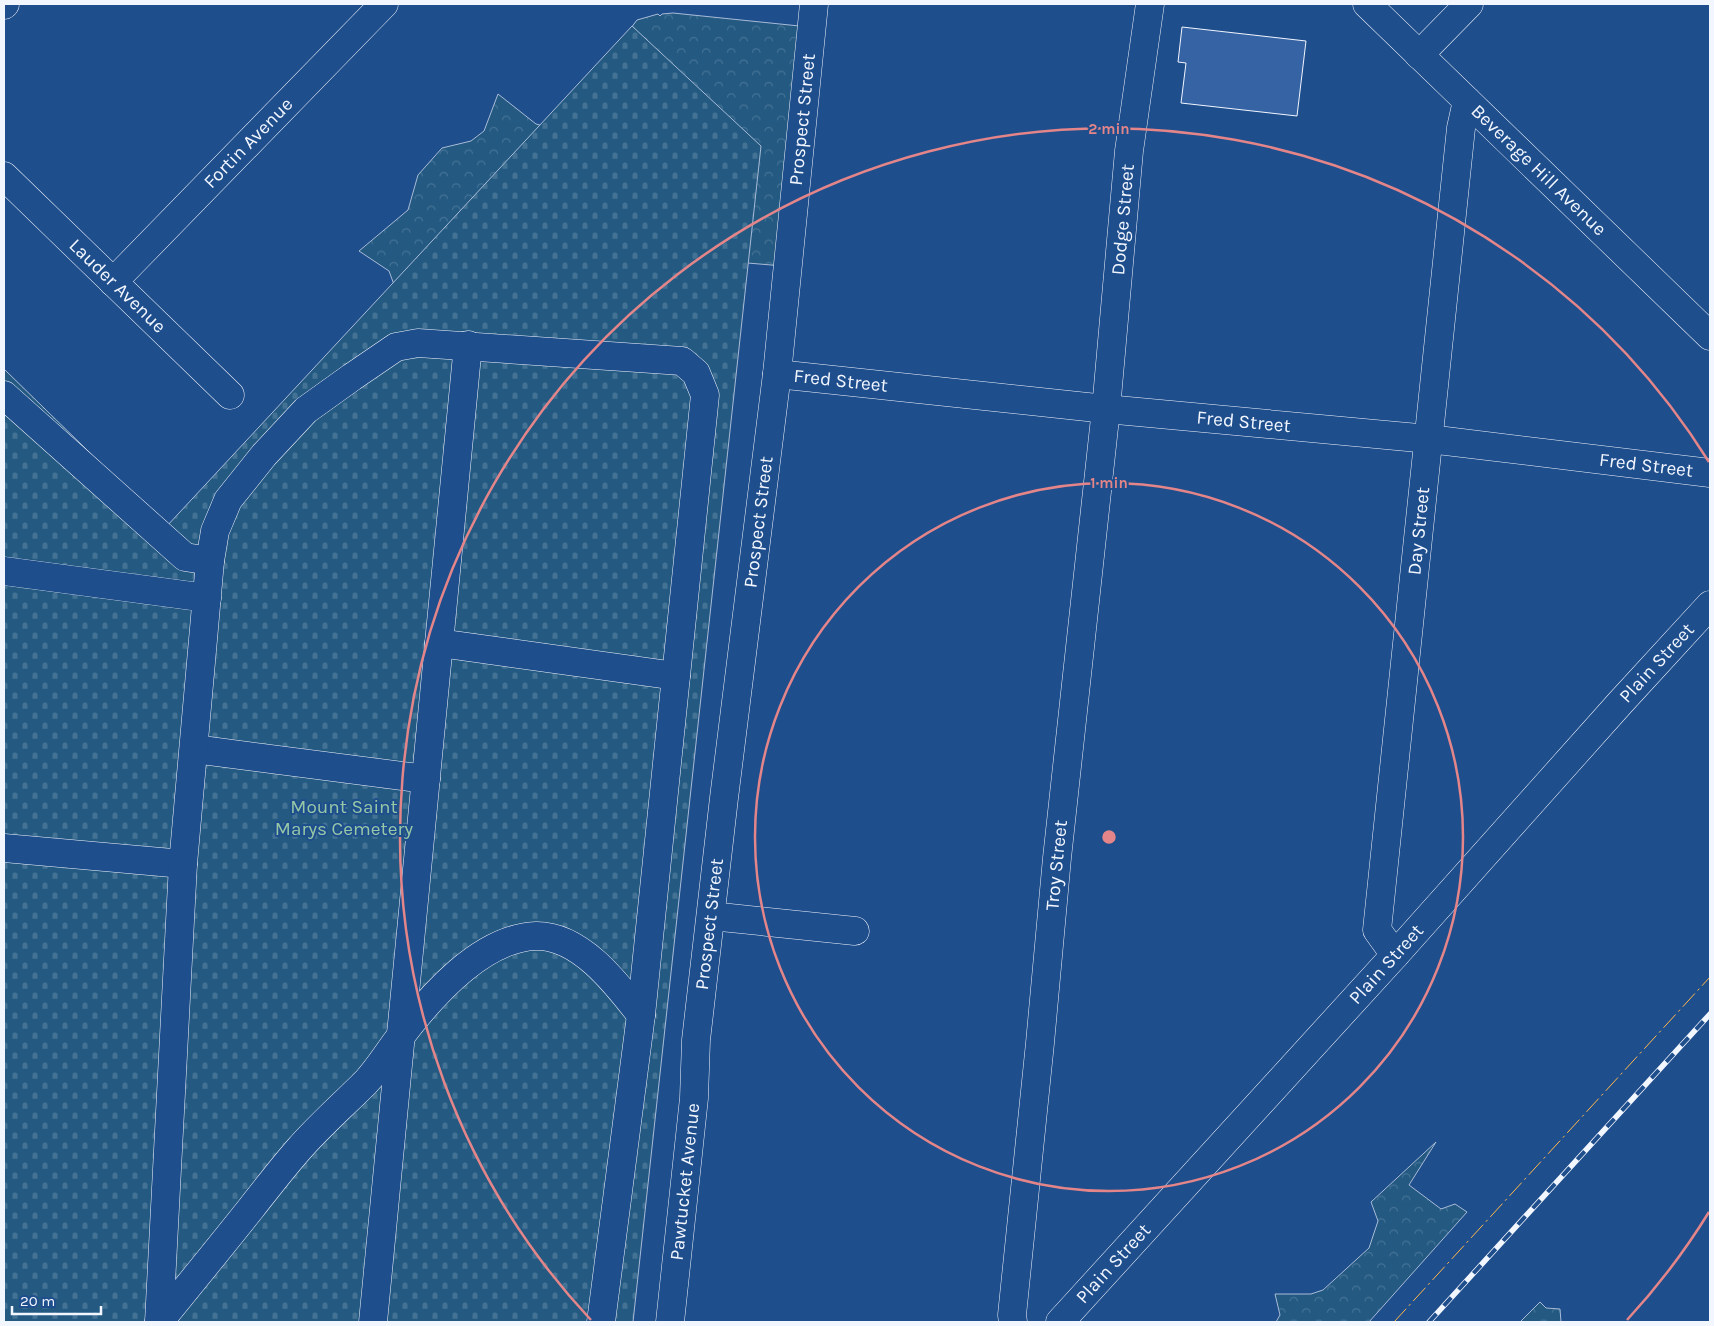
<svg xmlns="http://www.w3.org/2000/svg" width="1714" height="1326" font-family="Karla,sans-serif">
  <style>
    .forest { fill: url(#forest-crowns); stroke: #a8bbd7 }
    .cemetery { fill: url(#cemetery-stones); stroke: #a8bbd7 }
    .building { fill: #3563a3; stroke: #f2f6ff }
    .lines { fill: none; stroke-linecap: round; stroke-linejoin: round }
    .minor-casing { stroke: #f2f6ff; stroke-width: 29 }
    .major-casing { stroke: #f2f6ff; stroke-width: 29 }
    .minor { stroke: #1f4e8c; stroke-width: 28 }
    .major { stroke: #1f4e8c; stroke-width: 28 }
    .rail-casing { stroke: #f2f6ff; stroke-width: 5.5 }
    .rail { stroke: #1f4e8c; stroke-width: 4; stroke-dasharray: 11; stroke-linecap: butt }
    .power { stroke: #ffb74d; stroke-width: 1; stroke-dasharray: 18 4 2.5 4; stroke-linecap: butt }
    .ring { fill: none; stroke: #e38589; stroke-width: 2.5 }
    .labels { text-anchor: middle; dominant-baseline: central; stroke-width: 4; stroke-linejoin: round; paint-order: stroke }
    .street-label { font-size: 19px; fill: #f2f6ff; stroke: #1f4e8c }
    .park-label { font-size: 19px; fill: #97c8a6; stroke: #1f4e8c }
    .centre { fill: #e38589; stroke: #1f4e8c; stroke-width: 2.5 }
    .ring-label { font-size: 15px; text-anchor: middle; font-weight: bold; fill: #e38589; stroke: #1f4e8c; stroke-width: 4; stroke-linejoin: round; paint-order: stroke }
  </style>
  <defs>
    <pattern id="forest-crowns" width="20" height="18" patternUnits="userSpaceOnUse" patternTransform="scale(1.25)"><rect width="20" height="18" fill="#245a82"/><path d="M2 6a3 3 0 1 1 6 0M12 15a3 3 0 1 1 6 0" fill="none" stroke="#447295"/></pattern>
    <pattern id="cemetery-stones" width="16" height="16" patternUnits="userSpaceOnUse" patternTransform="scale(1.25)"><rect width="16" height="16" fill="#245a82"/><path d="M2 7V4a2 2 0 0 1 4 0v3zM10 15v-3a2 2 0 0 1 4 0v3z" fill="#447295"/></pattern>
  </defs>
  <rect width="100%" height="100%" fill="#1f4e8c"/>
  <!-- forest -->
  <path class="forest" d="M673,13l136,14 -26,239 -95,-8 -292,32 -7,-19 -30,-20 49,-41 10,-35 24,-27 29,-7 13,-10 14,-37 38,30 26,7 59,-90 16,-21 21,-6 2,2 2,-2z
    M1436,1142l-27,43 32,24 14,-5 12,8 -98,110h-93l4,-7 -5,-21h36l12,-4 46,-42 9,-27 -7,-19z
    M1540,1302l6,6 14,1 1,13h-41z"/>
  <!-- cemetery -->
  <path class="cemetery" d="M632,26l129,120 -128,1176h-629v-953l162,158z"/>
  <!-- building -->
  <path class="building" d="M1182,27l124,14 -9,75 -116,-13 5,-40 -8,-1z"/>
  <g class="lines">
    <!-- minor casing -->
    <g class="minor-casing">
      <g id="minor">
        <path d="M4,5l1,-1"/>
        <path d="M1419,55l50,-51"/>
        <path id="s1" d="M4,176l226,219"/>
        <path id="s2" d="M113,282l271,-278"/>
        <path id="s3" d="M777,374l329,35 323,30 281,34"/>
        <path d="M4,395l181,162 25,4"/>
        <path d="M4,571l203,27"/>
        <path d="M439,643l237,33"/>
        <path d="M194,749l232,30"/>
        <path d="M4,848l179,16"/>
        <path d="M711,916l144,15"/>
        <path id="s4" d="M1395,955l-18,-25 84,-802 6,-27"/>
        <path d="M159,1322l24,-458 27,-303 5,-30 13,-31 36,-45 42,-45 46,-33 44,-30 22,-4 264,18 14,12 9,22 -64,620 -40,307"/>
        <path d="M159,1322c31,-38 62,-76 93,-115 15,-19 31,-40 47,-58 21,-24 45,-45 67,-67 13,-14 23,-31 34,-45 31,-41 81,-99 136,-101 44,-1 81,48 105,79"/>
        <path d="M373,1322l95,-977"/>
        <path id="s5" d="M1013,1322l-1,-7 28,-272 17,-185 49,-449 23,-258 21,-147"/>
        <path id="s6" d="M1060,1322l335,-367 225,-252 90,-98"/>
      </g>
    </g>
    <!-- major casing -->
    <g class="major-casing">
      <g id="major">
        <path id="s7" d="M1367,4l343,332"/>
        <path id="s8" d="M670,1322l24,-224 2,-58 28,-242 53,-424 37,-370"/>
      </g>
    </g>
    <!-- minor -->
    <use href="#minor" class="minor"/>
    <!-- major -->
    <use href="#major" class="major"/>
    <!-- rail casing -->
    <g class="rail-casing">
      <path id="rail" d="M1429,1322l281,-308"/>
    </g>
    <!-- rail -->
    <use href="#rail" class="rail"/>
    <!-- power -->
    <path class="power" d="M1394,1322l316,-345"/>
  </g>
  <!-- distance rings -->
  <g class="ring">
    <circle cx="1109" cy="837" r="354"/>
    <path d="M1709 1212A708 708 0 0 1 1627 1320M591 1320A708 708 0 1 1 1709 462"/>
  </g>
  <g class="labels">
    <!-- street labels -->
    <g class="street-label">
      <text stroke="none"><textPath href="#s8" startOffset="1210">Prospect Street</textPath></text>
      <text stroke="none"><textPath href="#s2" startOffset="194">Fortin Avenue</textPath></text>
      <text stroke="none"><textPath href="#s7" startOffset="239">Beverage Hill Avenue</textPath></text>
      <text stroke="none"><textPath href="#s5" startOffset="1108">Dodge Street</textPath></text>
      <text stroke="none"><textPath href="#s1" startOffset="158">Lauder Avenue</textPath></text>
      <text stroke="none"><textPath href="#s3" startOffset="64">Fred Street</textPath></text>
      <text stroke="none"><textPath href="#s3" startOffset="469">Fred Street</textPath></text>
      <text stroke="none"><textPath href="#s3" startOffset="874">Fred Street</textPath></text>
      <text stroke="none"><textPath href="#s8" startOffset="805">Prospect Street</textPath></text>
      <text stroke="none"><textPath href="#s4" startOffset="432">Day Street</textPath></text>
      <text stroke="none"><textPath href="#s6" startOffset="889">Plain Street</textPath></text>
      <text stroke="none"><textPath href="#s5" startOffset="459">Troy Street</textPath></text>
      <text stroke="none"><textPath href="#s8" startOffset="400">Prospect Street</textPath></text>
      <text stroke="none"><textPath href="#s6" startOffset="484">Plain Street</textPath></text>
      <text stroke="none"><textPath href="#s8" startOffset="141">Pawtucket Avenue</textPath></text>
      <text stroke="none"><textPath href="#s6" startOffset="79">Plain Street</textPath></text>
    </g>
    <!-- park labels -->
    <g class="park-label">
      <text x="344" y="807">Mount Saint<tspan x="344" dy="22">Marys Cemetery</tspan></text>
    </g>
  </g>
  <circle cx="1109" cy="837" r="8" class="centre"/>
  <g class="ring-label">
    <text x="1109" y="134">2 min</text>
    <text x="1109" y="488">1 min</text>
  </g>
  <!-- border -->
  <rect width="1714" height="1326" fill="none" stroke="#f2f6ff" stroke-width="10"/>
  <!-- scale -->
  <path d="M12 1306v8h89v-8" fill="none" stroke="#f2f6ff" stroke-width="2.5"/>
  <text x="20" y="1306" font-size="15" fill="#f2f6ff" stroke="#1f4e8c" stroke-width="4" paint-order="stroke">20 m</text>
</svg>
